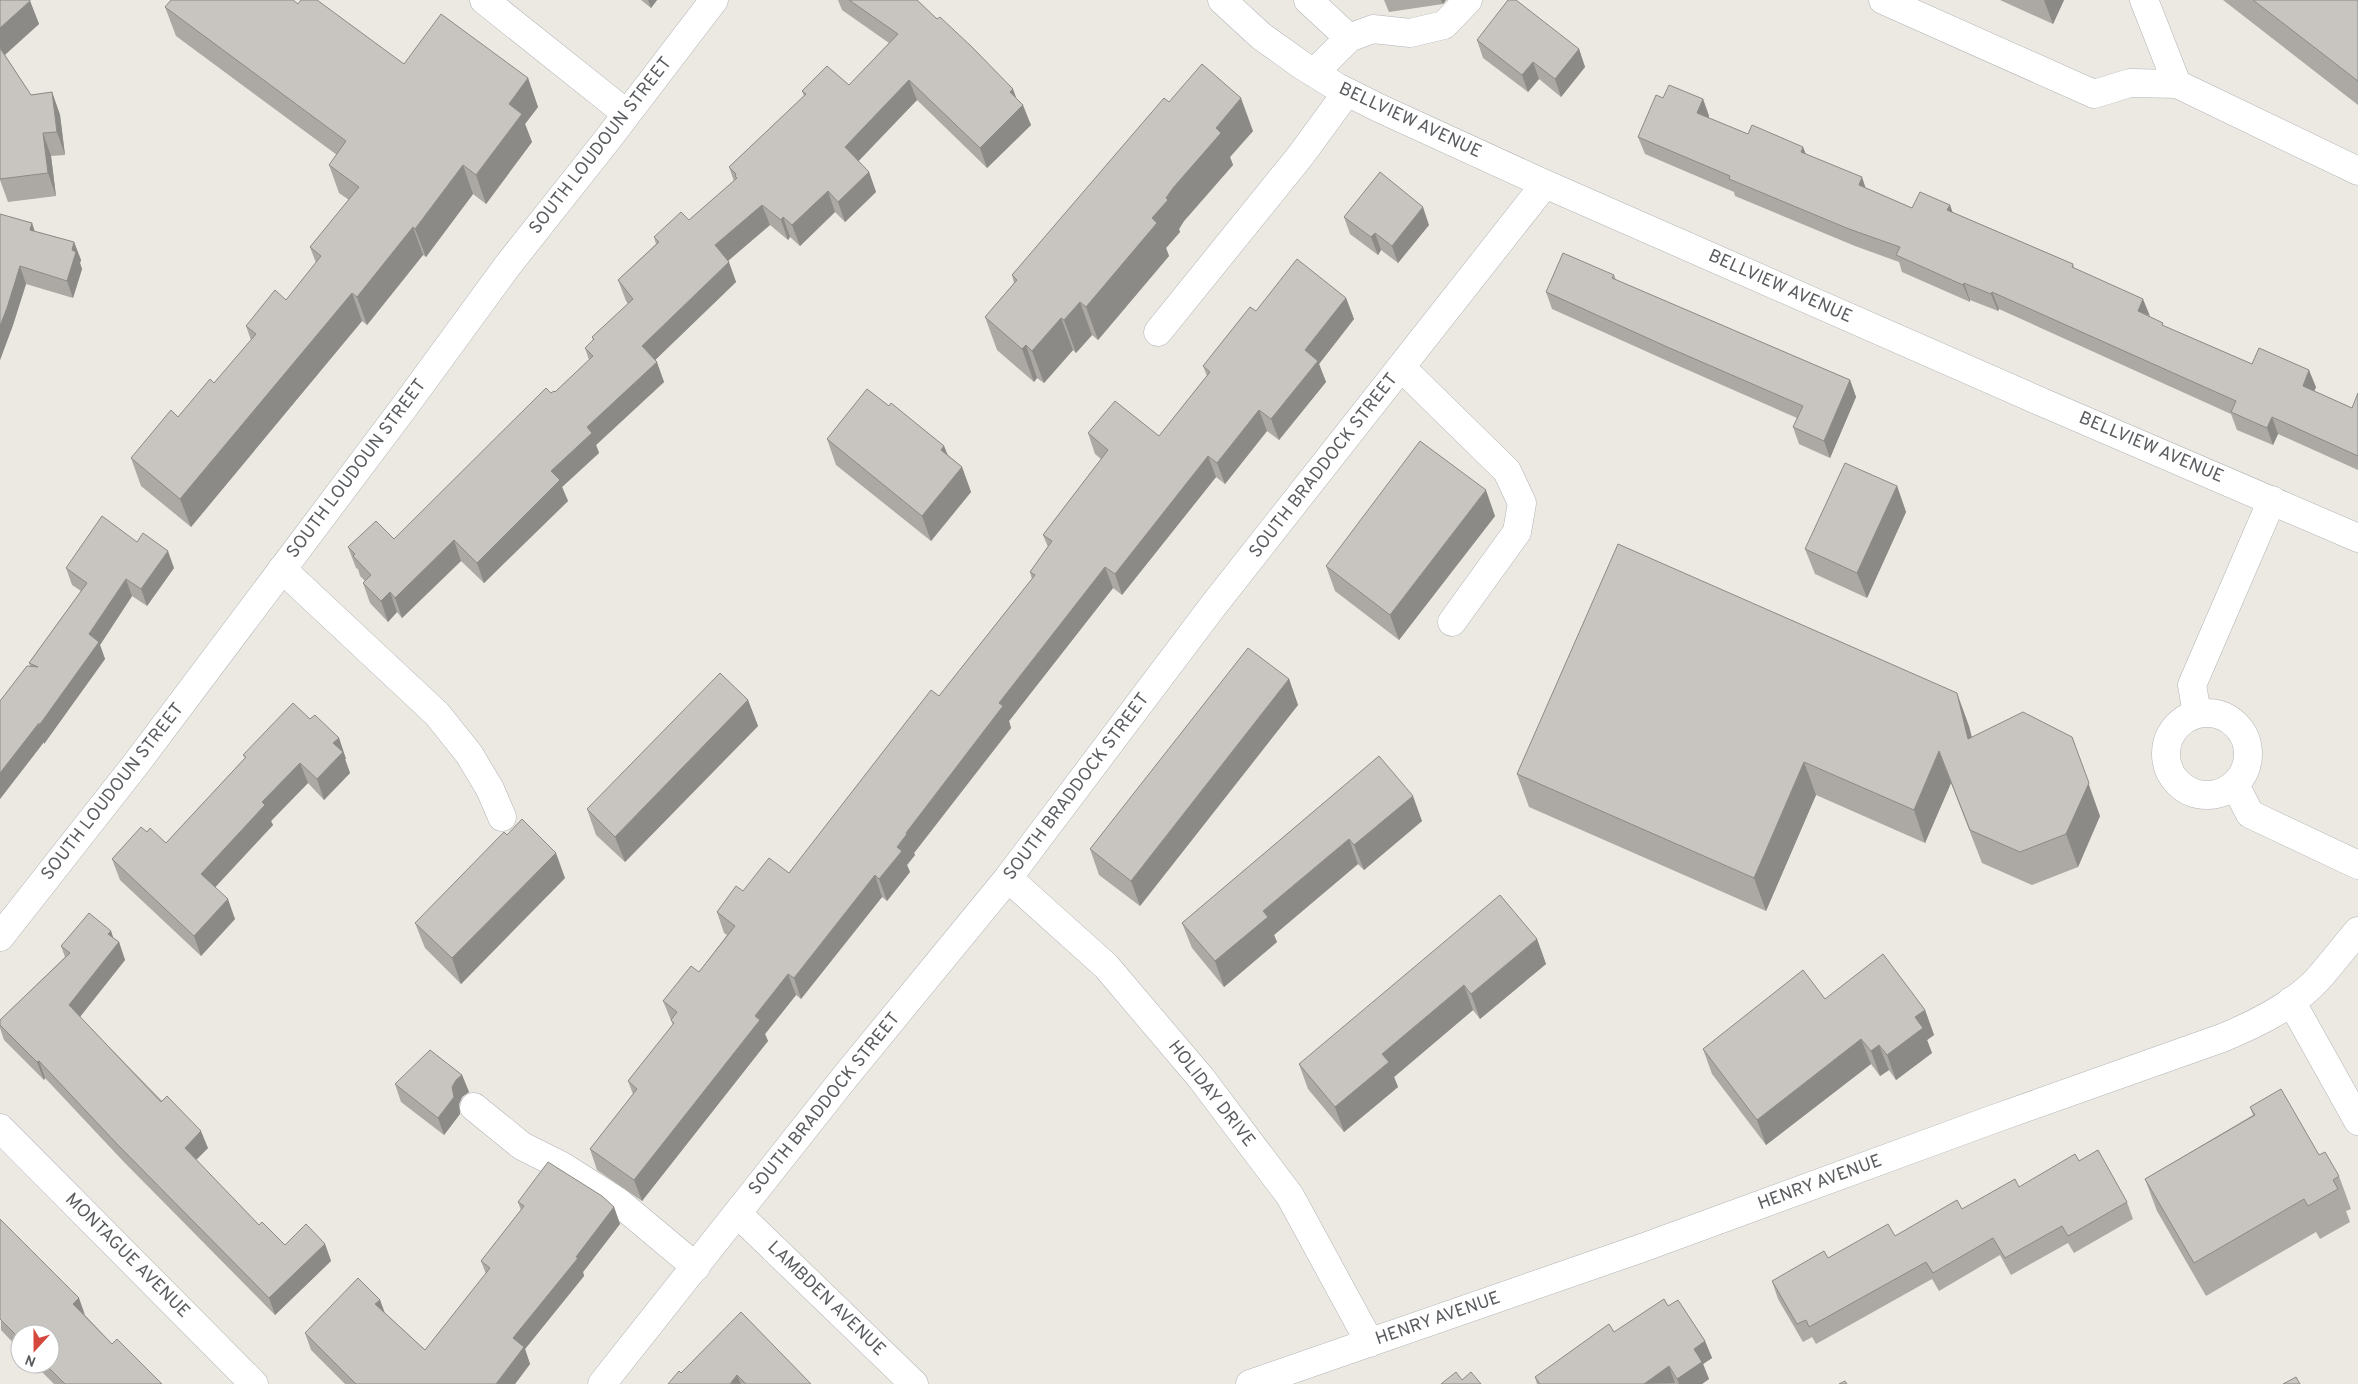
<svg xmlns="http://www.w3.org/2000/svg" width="2358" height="1384" font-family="Overpass,sans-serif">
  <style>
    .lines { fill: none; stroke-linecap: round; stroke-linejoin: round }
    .minor-casing { stroke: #b2b3b7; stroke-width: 29 }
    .minor { stroke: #fff; stroke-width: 28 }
    .wall { fill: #aca9a5 }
    .shaded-wall { fill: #8c8a86 }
    .building { fill: #c8c5c0; stroke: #8c8a86 }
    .labels { text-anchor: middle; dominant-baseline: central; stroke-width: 5; stroke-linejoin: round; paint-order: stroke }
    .street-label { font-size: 18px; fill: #5a5d60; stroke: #fff }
  </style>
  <rect width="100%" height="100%" fill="#ebe9e1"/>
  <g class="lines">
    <!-- minor casing -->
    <g class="minor-casing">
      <path id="minor" d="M484,0l143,114
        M1222,0l39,36 42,30 34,21 42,21 166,76 499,219 314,135
        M1308,0l41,38
        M1883,0l211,94 36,-11 47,1
        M2144,0l33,84 181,87
        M1314,73l35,-35 24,-9 37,4 34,-8 24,-25
        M1158,332l143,-177 46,-63
        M1401,367l106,104 15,32 -5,29 -65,90
        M282,569l155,145 32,40 21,35 12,28
        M2197,713l-5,-28 80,-185
        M2166 754a41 41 0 1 1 82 0a41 41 0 1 1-82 0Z
        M2235,785l15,29 108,51
        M1008,878l98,88 95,112 89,118 80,147
        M0,937l139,-177 263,-350 106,-145 99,-125 107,-140
        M2291,1001l67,120
        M474,1107l48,39 40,20 55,35 79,66
        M0,1128l254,256
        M738,1214l176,170
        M602,1384l243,-307 163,-199 205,-272 332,-422
        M1250,1384l392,-136 349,-128 231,-82c34,-14 71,-32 96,-59 14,-16 27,-33 40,-48"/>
    </g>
    <!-- minor -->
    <use href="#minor" class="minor"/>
  </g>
  <!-- wall -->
  <path class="wall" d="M0,0l30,1 9,23 -34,31 26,40 21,-3 8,23 5,40 -14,1 5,40 -48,6 -8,-22z
    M641,0h16l-6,8z
    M838,0h79l99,98 15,27 -44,43 -70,-68 -59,61 11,11 7,20 -31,30 -10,-10 -35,34 -10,-9 -2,3 -18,-15 -42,36 8,21 -81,78 9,22 -68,63 3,8 -37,34 6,14 -84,82 -23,-22 -59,57 -5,-6 -9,10 -18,-19 -7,-20 2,-2 -5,-5 -2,-7 -2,-1 -8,-21 46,-8 157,-146 4,-1 34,-32 -4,-12 8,-8 -1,-3 36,-33 -2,-3 -8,-21 38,-36 -2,-7 35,-17 45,-39 -5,-14 75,-71 -2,-5 47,-6 40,-42 -47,-33z
    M1384,0h62l-3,4 -54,8z
    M2000,0h64l-11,24z
    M2223,0h135v105z
    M298,4l106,60 124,14 10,29 -13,17 7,18 -46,62 -13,-10 -47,63 -3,-2 -56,70 -5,-4 -171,206 -50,-41 -10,-28 47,-41 36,-34 37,-43 -5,-14 40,-26 30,-37 -6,-16 39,-47 -10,-7 -10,-28 8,-10 -161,-119 -11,-29z
    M1477,40l102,9 6,18 -24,30 -22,-18 -11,13 -45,-34z
    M1663,98l40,1 6,17v2l39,16 58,20 60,34 46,20 38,-3 2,7 121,52 1,4 90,58 88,38 64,23 -2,4 38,17 6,-15v77l-80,-36 -5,11 -36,-15 -6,-16 -232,-105 -1,2 -28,-11v2l-68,-30 -3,-10 -44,-16 -120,-50 -1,-4 -89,-38 -7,-17z
    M1169,102l84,29 -23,26 3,8 -49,56 -5,8 1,3 -14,16 3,8 -71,84 -6,-5 -16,18 -3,-3 -29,33 -7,-5 -3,4 -37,-32 -12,-33 29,-34 -2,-8z
    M0,214l32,9 2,8 40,11 7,18 -1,3 2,6 -9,29 -47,-14 -13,41 -13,35z
    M1344,217l85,8 -31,38 -17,-13 -3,5 -28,-21z
    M1614,275l2,5 234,100 6,17 -26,61 -31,-14 -6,-17 4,-9 -125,-55 -120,-54 -6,-17z
    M1346,298l8,21 -35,45 7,18 -47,58 -12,-9 -42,53 -9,-7 -94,118 -9,-7 -104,133 2,7 -97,125 1,2 -8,10 3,7 -23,29 -5,-4 -81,102 -5,-4 -31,39 3,7 -126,160 -45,-31 -7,-21 43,-55 -5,-13 45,-56 -10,-24 36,-29 28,-37 -3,-2 -7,-21 26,-21 46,-18 150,-177 93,-117 -2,-7 18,-25 -5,-12 58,-76 -6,-5 -7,-21 71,3 48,-60 -4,-10 53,-55z
    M889,406l55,40 4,9 14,12 9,25 -40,49 -95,-76 -9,-26z
    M1897,486l9,26 -39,86 -52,-24 -10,-25z
    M1495,516l-96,124 -64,-49 -9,-25z
    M137,542l37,26 -27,38 -15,-10 -32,49 5,14 -61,85v-2l-44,57v-98l30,-35 -1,-3 52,-72 -9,-6 -6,-17z
    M1289,679l9,26 -158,201 -41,-31 -9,-26z
    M748,700l10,26 -133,136 -29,-27 -9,-26z
    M310,719l29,19 7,21h-1l5,14 -26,27 -16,-17 -37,38 2,4 -58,62 20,32 -34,37 -81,-76 -8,-21 35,-27 19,11 79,-85 -2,-3z
    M1969,726l3,11 128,79 -22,51 -46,18 -50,-22 -31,-80 -26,60 -109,-48 -50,116 -237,-104 -12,-33z
    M1379,756l43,65 -58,49 -6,-6 -84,71 3,7 -53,45 -32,-39 -10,-25z
    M565,878l-104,106 -36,-36 -10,-25z
    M111,931l2,7 6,4 6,18 -45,57 128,131 -12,12 63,65 26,20 40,-1 6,17 -56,54 -152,-154 -78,-83 -1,2 -40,-40 -4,-12v-8l65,-63 -4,-11z
    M1537,939l9,25 -66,55 -7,-9 -79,67 4,10 -54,45 -36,-43 -9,-25z
    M1825,999l100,11 9,25 -7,5 5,13 -36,27 -7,-10 -9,6 -9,-12 -105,81 -54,-71 -9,-25z
    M462,1075l7,17 -7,5 -3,7 1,10 -16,21 -43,-33 -6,-18z
    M2250,1107l69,48 20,21 12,33 -5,2 4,11 -30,17 -4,-7 -110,64 -49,-85 -12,-32 108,-64z
    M2079,1161l48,41 6,17 -59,34 -6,-10 -57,32 -11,-20 -61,36 -7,-12 -116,65 -4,-7 -9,5 -25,-43 -6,-18 56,-23 67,-22 124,-49z
    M518,1202l96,5 6,17 -37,48 1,4 -59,73 5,15 -15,20h-170l-34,-34 -6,-17 75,-33 5,13 40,37 61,-76 -5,-13 40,-51z
    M0,1219l85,96 27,29 50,40h-108l-20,-20h16l-30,-30v16l-19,-20z
    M1668,1306l37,35 7,17 -9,6 6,15 -7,5h-165l-2,-7 79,-45z
    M741,1312l70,72h-143l13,-11z"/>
  <!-- shaded-wall -->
  <path class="shaded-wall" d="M648,0h9l-6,8z
    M1441,0h5l-3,4z
    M2044,0h20l-11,24z
    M30,1l9,23 -39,35v-31z
    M1579,49l6,18 -24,30 -6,-18z
    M1533,62l6,17 -11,13 -6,-17z
    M528,78l10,29 -13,17 7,18 -46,62 -10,-29 33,-71z
    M909,80l8,20 -65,68 -7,-21z
    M1013,89l7,19 3,-3 8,20 -44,43 -7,-20 30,-56z
    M52,92l8,23 5,40 -8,-23z
    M1241,98l12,33 -23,26 3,8 -49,56 -5,8 1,3 -14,16 3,8 -71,84 -12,-33 66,-89 64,-90z
    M1703,99l6,17 -5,14 -7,-17z
    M43,133l8,23 5,40 -8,-23z
    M1803,147l7,17 -9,-12z
    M463,165l10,29 -47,63 -11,-28z
    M869,172l7,20 -31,30 -7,-20z
    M1862,177l6,18 -9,-10z
    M828,191l7,21 -35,34 -8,-21z
    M762,205l8,20 -47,40 -8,-20z
    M1950,205l6,17 -9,-12z
    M1423,207l6,18 -31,38 -6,-17z
    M783,217l7,20 -2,3 -7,-20z
    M32,223l6,18 -8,-11z
    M413,227l10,28 -56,70 -10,-28z
    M1375,233l6,17 -3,5 -7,-18z
    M74,242l7,18 -1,3 2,6 -9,29 -6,-17 5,-31z
    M729,262l7,20 -87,84 -7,-20z
    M20,266l6,18 -13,41 -13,35v-34z
    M1964,283l6,17v2l-7,-17z
    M1992,292l7,17 -1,2 -7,-17z
    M352,293l10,28 -171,206 -11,-28z
    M1346,298l8,21 -35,45 7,18 -47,58 -8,-21 34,-69z
    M2143,299l7,17 -12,-5z
    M1080,302l12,33 -16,18 -12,-33z
    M1061,318l12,32 -29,33 -12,-32z
    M1026,345l11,33 -3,4 -12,-33z
    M657,362l7,20 -68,63 3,8 -37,34 6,14 -84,82 -7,-20 110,-136z
    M2309,370l7,17 -7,16 -6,-17z
    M1850,380l6,17 -26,61 -6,-17z
    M1259,410l8,21 -42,53 -8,-21z
    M2272,417l6,17 -5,11 -6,-17z
    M944,446l9,25 -12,-21z
    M1208,456l8,21 -94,118 -7,-21z
    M962,467l9,25 -40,49 -9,-25z
    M1897,486l9,26 -39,86 -10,-25z
    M1486,490l9,26 -96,124 -9,-25z
    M454,540l7,21 -59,57 -7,-20z
    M168,551l6,17 -27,38 -6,-17z
    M1105,567l8,21 -104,133 2,7 -97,125 1,2 -8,10 3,7 -23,29 -8,-22 27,-46 93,-130z
    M126,579l6,17 -32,49 5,14 -61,85v-2l-44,57v-26l89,-139z
    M390,592l7,20 -9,10 -7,-21z
    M1289,679l9,26 -158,201 -9,-25z
    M1957,693l12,33 10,46 -11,-33z
    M748,700l10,26 -133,136 -10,-25z
    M2072,737l28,79 -22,51 -12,-33z
    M339,738l7,21h-1l5,14 -26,27 -7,-21 16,-36z
    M1939,751l12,32 -26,60 -11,-33z
    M1804,762l12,33 -50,116 -12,-33z
    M300,763l8,20 -37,38 2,4 -65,70 -7,-21 61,-72z
    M1413,796l9,25 -58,49 -10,-25z
    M1349,839l9,25 -84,71 3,7 -53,45 -9,-26 48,-50z
    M556,853l9,25 -104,106 -9,-26z
    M875,875l7,22 -81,102 -7,-21z
    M228,899l7,20 -34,37 -7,-20z
    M111,931l5,15 3,-4 6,18 -50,63 -6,-18 39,-71z
    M1537,939l9,25 -66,55 -9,-25z
    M788,974l8,21 -31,39 3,7 -126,160 -8,-21 121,-164z
    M1464,985l9,25 -79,67 4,10 -54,45 -9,-25 47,-53z
    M1925,1010l9,25 -7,5 5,13 -36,27 -9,-25 28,-38z
    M1861,1039l10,25 -105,81 -9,-25z
    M1879,1045l10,25 -9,6 -9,-25z
    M39,1061l6,17 -1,2 -7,-18z
    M462,1075l7,17 -7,5 -3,7 1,10 -16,21 -6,-17 18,-38z
    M201,1131l7,17 -17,17 -6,-17z
    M614,1207l6,17 -37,48 1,4 -59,73 5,15 -15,20h-19l17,-46z
    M325,1244l6,17 -56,54 -6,-17z
    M79,1298l6,17 -12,-11z
    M380,1300l6,17 -11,-13z
    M1705,1341l7,17 -9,6 6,15 -7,5h-23l-2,-5 17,-30z
    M1669,1366l6,17 -31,1z
    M737,1375l4,9h-11z"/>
  <!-- building -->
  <path class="building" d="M0,0h30v1l-30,27z
    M171,0h122l5,4 3,-4h16l87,64 37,-50 87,64 -19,26 13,10 -46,61 -13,-10 -48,64 -2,-2 -56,70 -5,-4 -172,206 -49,-41 40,-48 7,7 32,-38 4,4 42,-49 -10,-8 29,-36 11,10 35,-44 -11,-9 49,-60 -30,-22 17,-24 -181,-134z
    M849,0h68l20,19 3,-2 32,30 41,42 -3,3 13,13 -43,43 -71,-68 -64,67 24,25 -31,30 -10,-11 -36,34 -9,-8 -2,3 -19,-15 -47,40 14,17 -87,84 15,16 -70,65 5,6 -41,38 9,9 -83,83 -23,-23 -59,58 -5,-6 -9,9 -18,-18 8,-8 -18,-19 2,-2 -7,-7 28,-26 18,18 152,-151 5,5 3,-2 1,1 38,-36 -8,-8 9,-9 -2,-2 41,-38 -15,-19 41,-38 -5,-5 27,-25 8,8 48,-42 -2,-2 1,-2 -7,-7 77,-73 -4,-3 25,-25 22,19 49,-51z
    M1508,0h8l63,49 -24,30 -22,-17 -11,13 -45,-35z
    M2253,0h105v81z
    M0,48l31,47 21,-3 5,40 -14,1 5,40 -48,6z
    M1202,64l39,34 -25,30 5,5 -48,55 -7,10 2,2 -16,18 5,5 -71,84 -6,-5 -16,18 -3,-2 -29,33 -6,-6 -4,4 -37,-32 32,-37 -5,-5 121,-141 31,-36 5,4z
    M1669,85l34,14 -6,14 51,21 4,-9 51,22 -2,5 61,25 -3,8 53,23 8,-16 30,13 -3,5 126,54 -1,3 71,32 -5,12 25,12 -1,2 90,39 7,-16 50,22 -6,16 49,22 6,-15v63l-86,-39 -5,11 -36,-16 5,-11 -244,-109 -1,2 -27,-11 -1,2 -67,-30 4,-8 -51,-18 -120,-50 1,-3 -92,-39 18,-42 7,3z
    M1380,172l43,35 -31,39 -17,-13 -4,4 -27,-20z
    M0,214l32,9 -2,7 44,12 -2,8 4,2 -9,29 -47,-15 -13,42 -7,18z
    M1563,253l51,22 -2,3 238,102 -26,61 -31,-14 10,-21 -138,-60 -119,-54z
    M1297,259l49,39 -41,52 13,11 -47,58 -12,-9 -42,53 -9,-7 -93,118 -10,-7 -106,136 4,3 -97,127 1,1 -10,13 5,4 -23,28 -4,-4 -81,103 -6,-4 -33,42 5,4 -126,160 -44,-31 47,-60 -9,-8 46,-58 -3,-3 6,-8 -14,-11 28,-35 8,6 36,-46 -18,-14 19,-26 7,5 26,-33 20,15 142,-183 8,6 96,-121 -5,-3 22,-31 -9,-6 65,-85 -20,-17 27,-32 44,35 51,-64 -7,-6 47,-59 6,4z
    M867,389l22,17 2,-3 53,43 -3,4 21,17 -40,49 -95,-77z
    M1420,441l66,49 -96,125 -64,-49z
    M1845,463l52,23 -40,87 -52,-24z
    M102,516l35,26 6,-9 25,18 -27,38 -15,-10 -37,55 10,8 -61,85 1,-4 -39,50v-72l27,-35 11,1 -9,-4 58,-80 -21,-15z
    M1618,544l339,149 11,46 55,-27 49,25 17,46 -23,51 -46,18 -50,-22 -31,-79 -25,59 -110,-48 -50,116 -237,-104z
    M1248,648l41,31 -158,202 -41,-32z
    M720,673l28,27 -133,137 -28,-28z
    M293,703l17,16 5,-4 24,23 -6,5 10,9 -26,27 -17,-16 -38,39 3,3 -64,69 27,25 -34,37 -82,-77 29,-32 6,5 3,-4 16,15 80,-86 -3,-2z
    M1379,756l34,40 -59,49 -5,-6 -86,72 5,6 -53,44 -33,-38z
    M522,819l34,34 -104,105 -37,-35 89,-91 3,3z
    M1500,895l37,44 -66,55 -7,-9 -82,69 7,8 -54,45 -36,-43z
    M89,913l22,18 -3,3 11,8 -50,63 92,97 6,-6 34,35 -16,17 74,77 3,-3 23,23 21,-21 19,20 -56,54 -152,-154 -78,-83 -2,1 -37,-37v-5l70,-67 -9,-7z
    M1883,954l42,56 -10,7 8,11 -36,27 -8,-10 -8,6 -10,-12 -104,81 -54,-71 100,-79 22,29z
    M430,1050l32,25 -6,5 -4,7 2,10 -16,21 -43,-34z
    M2281,1089l38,66 6,-3 14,24 -6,4 5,9 -30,17 -4,-7 -110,64 -49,-84 110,-64 -5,-8z
    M2098,1150l29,52 -59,34 -6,-10 -57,32 -12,-20 -60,35 -7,-11 -117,65 -3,-7 -9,4 -25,-43 52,-30 4,7 60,-34 7,12 62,-36 5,9 53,-30 4,8 56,-33 4,7z
    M548,1162l54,34 12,11 -38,50 2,1 -65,80 11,9 -28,37h-140l-51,-51 53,-55 22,22 -5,4 50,46 65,-82 -9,-7 43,-55 -6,-4z
    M0,1219l79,79 -6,6 39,40 5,-5 45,45h-97l-20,-20h5v-30h-30v5l-20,-20z
    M1664,1299l4,7 10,-6 27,41 -11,8 8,13 -25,17 -8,-13 -25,18h-104l-5,-7 74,-53 5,8z
    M741,1312l70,72h-65l-9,-9 -7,9h-62l11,-13 2,2z
    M1456,1372l6,8 9,-8 10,12h-40z
    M2296,1377l4,7h-17z
    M1845,1381l2,3h-8z"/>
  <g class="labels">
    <!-- street labels -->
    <g class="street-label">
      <text transform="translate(1410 121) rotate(25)">BELLVIEW AVENUE</text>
      <text transform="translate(601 146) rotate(-52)">SOUTH LOUDOUN STREET</text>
      <text transform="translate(1780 287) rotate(24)">BELLVIEW AVENUE</text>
      <text transform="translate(2151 448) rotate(23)">BELLVIEW AVENUE</text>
      <text transform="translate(1324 466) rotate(-52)">SOUTH BRADDOCK STREET</text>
      <text transform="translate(357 469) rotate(-53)">SOUTH LOUDOUN STREET</text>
      <text transform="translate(1077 787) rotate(-53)">SOUTH BRADDOCK STREET</text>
      <text transform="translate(113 792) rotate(-52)">SOUTH LOUDOUN STREET</text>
      <text transform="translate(1211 1094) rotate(52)">HOLIDAY DRIVE</text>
      <text transform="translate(825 1104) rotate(-51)">SOUTH BRADDOCK STREET</text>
      <text transform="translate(1820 1183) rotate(-20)">HENRY AVENUE</text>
      <text transform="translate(127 1256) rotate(45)">MONTAGUE AVENUE</text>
      <text transform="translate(826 1299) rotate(44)">LAMBDEN AVENUE</text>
      <text transform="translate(1438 1319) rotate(-19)">HENRY AVENUE</text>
    </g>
  </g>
  <!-- north arrow -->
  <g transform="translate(35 1349) rotate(201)"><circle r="24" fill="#ffffff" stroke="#bdbebf"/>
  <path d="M0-4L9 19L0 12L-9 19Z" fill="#d5493d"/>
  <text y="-8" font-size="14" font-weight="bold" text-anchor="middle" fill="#5a5d60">N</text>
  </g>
</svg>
